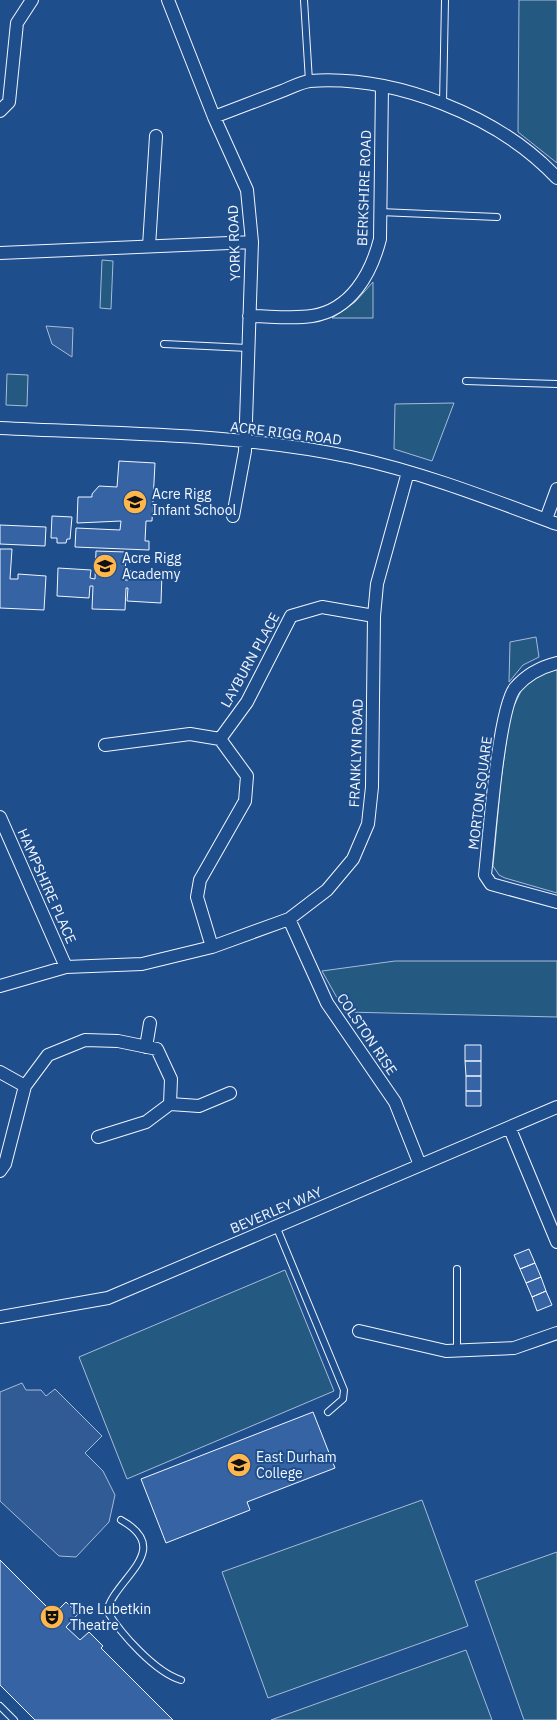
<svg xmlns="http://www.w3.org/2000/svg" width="557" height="1720" font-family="'IBM Plex Sans',sans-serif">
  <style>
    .green { fill: #245a82; stroke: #a8bbd7 }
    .parking { fill: #305b95; stroke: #a8bbd7 }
    .building { fill: #3563a3; stroke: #f2f6ff }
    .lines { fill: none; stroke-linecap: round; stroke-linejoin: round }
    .service-casing { stroke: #f2f6ff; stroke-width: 8 }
    .minor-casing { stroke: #f2f6ff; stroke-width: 14 }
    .service { stroke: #1f4e8c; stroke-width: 6 }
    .minor { stroke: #1f4e8c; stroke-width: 12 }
    .labels { text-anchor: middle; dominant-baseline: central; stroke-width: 4; stroke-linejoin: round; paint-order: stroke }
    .street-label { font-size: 14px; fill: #f2f6ff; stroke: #1f4e8c }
    .poi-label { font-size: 14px; fill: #f2f6ff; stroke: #1f4e8c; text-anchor: start }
  </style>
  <rect width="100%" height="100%" fill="#1f4e8c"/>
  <!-- green -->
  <path class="green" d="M519,0h38v163l-39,-31z
    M102,260l11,1 -2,48 -11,-1z
    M373,282v36h-41l23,-16z
    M7,374l21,1 -1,31 -21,-1z
    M454,403l-22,58 -38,-12 1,-45z
    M536,637l3,20 -16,8 -14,17 1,-40z
    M557,666v227l-52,-15 -6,-3 -6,-9 8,-86 9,-66 13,-27 19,-18z
    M395,961h162v56l-212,-5 -23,-41z
    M285,1270l49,121 -207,88 -48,-122z
    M422,1500l46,126 -200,72 -46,-126z
    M557,1552v168h-33l-49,-139z
    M466,1650l26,70h-221z"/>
  <!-- parking -->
  <path class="parking" d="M46,326l27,2 -1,29 -20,-13z
    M22,1383l4,7h15l5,6 9,-7 47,47 -17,17 18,18 12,24 -6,27 -33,35 -17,-1 -59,-55v-109z"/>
  <!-- building -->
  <path class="building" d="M119,461l36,2 -3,58h-6l-1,20h4v9l-74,-3 1,-19 44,2 1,-9 -44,2 1,-26h14v-3l7,-8 18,1z
    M52,516l20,1 -2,22h-3l-1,4h-9v-5h-6z
    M0,525l46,2 -1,19 -45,-2z
    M0,549h12l-2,30h8v-5l28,2 -2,34 -44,-2z
    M96,551l30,1 -1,28h5v-9l32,2 -1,30 -34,-2 1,-13h-2l-1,22 -33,-1 1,-23h-3l-1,12 -32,-2 1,-28 33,2 -1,8 5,1z
    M465,1045h16v16h-16z
    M465,1061h16v15h-15z
    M466,1076h15v15h-15z
    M466,1091h15v15h-15z
    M529,1249l6,14 -15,6 -6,-14z
    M535,1263l6,14 -15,6 -6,-14z
    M541,1277l5,14 -14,6 -6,-14z
    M546,1291l6,14 -15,6 -5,-14z
    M313,1412l22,56 -88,34 3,8 -84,33 -25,-64z
    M0,1560l54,54 12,-12 12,12 -12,13 14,13 9,-8 14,14 -2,2 72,72h-138l-35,-35z"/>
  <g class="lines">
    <!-- service casing -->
    <g class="service-casing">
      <path id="service" d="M304,0l5,81
        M443,103l2,-103
        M380,212l117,5
        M164,344l84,4
        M466,381l91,3
        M276,1226l68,164 -1,9 -15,13
        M457,1350v-81
        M121,1520c54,30 -6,58 -14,91 14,23 48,61 74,69
        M0,1706l14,14"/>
    </g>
    <!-- minor casing -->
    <g class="minor-casing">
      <path id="minor" d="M168,0l46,117 33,73 5,52 -7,209 -12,65
        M0,111l9,-9 8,-79 15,-23
        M214,117c23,-9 45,-17 68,-26 8,-3 19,-9 28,-10 85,-6 189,35 247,97
        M149,246l7,-110
        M0,253l252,-11
        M249,316c20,0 43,3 63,0 39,-6 59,-42 68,-77l2,-153
        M0,428c116,6 238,5 351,29 70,15 139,42 206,67
        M546,519l11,-30
        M557,663c-16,4 -31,12 -42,25 -17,22 -26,152 -30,187l6,9 66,18
        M220,739l27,-37 44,-86 31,-9 52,9
        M105,745l85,-11 30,5 27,37 -2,25 -45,79 -3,17 15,50
        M0,817l66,150
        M289,919l38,84 68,99 25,63
        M0,986l66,-19 76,-3 70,-17 77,-28 38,-29 26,-31 15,-35 4,-37 2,-171 3,-32 31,-112
        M146,1047l4,-24
        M0,1072l25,14
        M170,1104l29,2 31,-13
        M510,1129l47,113
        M0,1171l5,-7 20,-78 23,-31 37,-15 33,1 39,8 14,30 -1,25 -24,18 -48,15
        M0,1317l108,-19 449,-191
        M359,1331l87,20 68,-3 43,-15"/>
    </g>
    <!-- service -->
    <use href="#service" class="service"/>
    <!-- minor -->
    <use href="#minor" class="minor"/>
  </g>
  <!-- icons -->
  <defs>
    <g id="school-disc" transform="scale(1.25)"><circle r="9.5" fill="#ffb74d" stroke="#1f4e8c"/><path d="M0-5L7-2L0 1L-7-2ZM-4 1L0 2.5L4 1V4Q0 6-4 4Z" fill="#111"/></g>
    <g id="university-disc" transform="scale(1.25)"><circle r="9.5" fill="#ffb74d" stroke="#1f4e8c"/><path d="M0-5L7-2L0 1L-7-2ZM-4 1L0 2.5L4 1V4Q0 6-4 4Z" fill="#111"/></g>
    <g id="theatre-disc" transform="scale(1.25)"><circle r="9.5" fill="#ffb74d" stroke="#1f4e8c"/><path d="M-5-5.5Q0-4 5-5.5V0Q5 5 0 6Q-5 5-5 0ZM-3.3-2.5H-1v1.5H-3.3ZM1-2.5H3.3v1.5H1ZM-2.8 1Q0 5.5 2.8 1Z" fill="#111"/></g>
  </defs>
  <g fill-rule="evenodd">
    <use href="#school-disc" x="135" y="502"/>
    <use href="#school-disc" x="105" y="566"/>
    <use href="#university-disc" x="239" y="1465"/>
    <use href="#theatre-disc" x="52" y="1617"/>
  </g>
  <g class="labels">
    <!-- street labels -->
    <g class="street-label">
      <text transform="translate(364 188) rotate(-88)">BERKSHIRE ROAD</text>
      <text transform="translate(234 243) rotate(-92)">YORK ROAD</text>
      <text transform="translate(286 433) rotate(7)">ACRE RIGG ROAD</text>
      <text transform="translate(250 660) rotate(-61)">LAYBURN PLACE</text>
      <text transform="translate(356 753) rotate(-88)">FRANKLYN ROAD</text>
      <text transform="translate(480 793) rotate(-83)">MORTON SQUARE</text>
      <text transform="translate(47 886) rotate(66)">HAMPSHIRE PLACE</text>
      <text transform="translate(367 1034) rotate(56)">COLSTON RISE</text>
      <text transform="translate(276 1210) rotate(-23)">BEVERLEY WAY</text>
    </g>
    <!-- poi labels -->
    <g class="poi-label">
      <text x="152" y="494">Acre Rigg<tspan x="152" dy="16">Infant School</tspan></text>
      <text x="122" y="558">Acre Rigg<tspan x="122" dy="16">Academy</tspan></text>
      <text x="256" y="1457">East Durham<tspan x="256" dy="16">College</tspan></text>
      <text x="70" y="1609">The Lubetkin<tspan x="70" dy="16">Theatre</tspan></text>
    </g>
  </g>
</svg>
